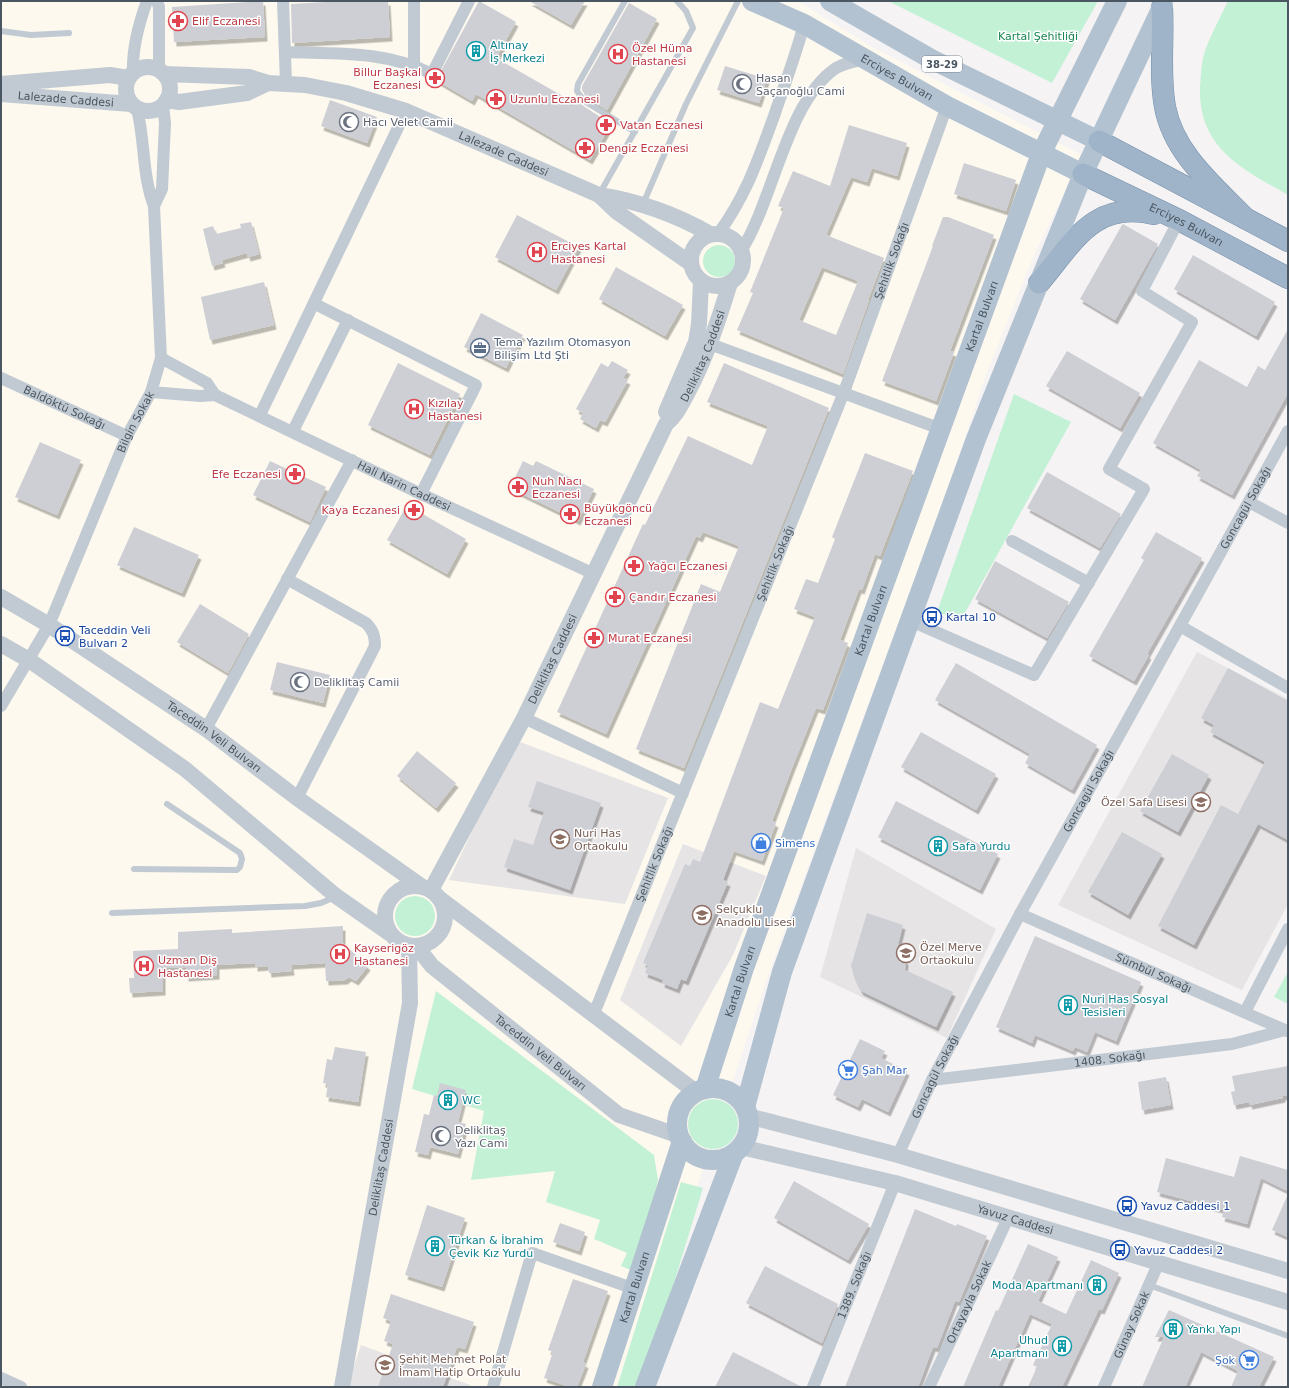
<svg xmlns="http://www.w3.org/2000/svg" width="1289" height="1388" font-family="'DejaVu Sans',sans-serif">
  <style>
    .commercial { fill: #fdf9ef }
    .education { fill: #e6e4e5 }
    .green { fill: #c3f1d5 }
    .building { fill: #cdcfd5; fill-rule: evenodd; filter: url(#shadow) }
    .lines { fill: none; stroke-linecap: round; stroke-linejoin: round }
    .trunk-casing { stroke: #7690ad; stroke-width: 22 }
    .service { stroke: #c1cad2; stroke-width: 6 }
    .minor { stroke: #c1cad2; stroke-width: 12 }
    .tertiary { stroke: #c1cad2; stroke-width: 16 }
    .primary { stroke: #b3c2d1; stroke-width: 20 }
    .trunk { stroke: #9fb4c9; stroke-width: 21 }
    .labels { text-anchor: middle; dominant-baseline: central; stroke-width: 3; stroke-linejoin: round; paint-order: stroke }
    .shield { fill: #fff; stroke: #808990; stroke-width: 1 }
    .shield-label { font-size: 10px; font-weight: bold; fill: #4a5661 }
    .health-label { font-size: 11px; fill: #be3a42; stroke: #fff; text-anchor: start }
    .park-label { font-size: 11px; fill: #17864f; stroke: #fff }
    .culture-label { font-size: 11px; fill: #0d838f; stroke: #fff; text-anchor: start }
    .street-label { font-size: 11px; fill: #4a5661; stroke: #fff }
    .worship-label { font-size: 11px; fill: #5b616d; stroke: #fff; text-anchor: start }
    .service-label { font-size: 11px; fill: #4e5e75; stroke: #fff; text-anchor: start }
    .transit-label { font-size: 11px; fill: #164399; stroke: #fff; text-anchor: start }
    .education-label { font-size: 11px; fill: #785e54; stroke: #fff; text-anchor: start }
    .shop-label { font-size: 11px; fill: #366cbe; stroke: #fff; text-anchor: start }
  </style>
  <defs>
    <filter id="shadow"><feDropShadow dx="2.5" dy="4.5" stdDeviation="0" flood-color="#0004"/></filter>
  </defs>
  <rect width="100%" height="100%" fill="#f5f3f3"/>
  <!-- commercial -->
  <path class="commercial" d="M1,1h797l74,46 210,108 -51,107 -45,113 -40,118 -176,477 -140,417h-626l-3,-1z"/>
  <!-- education -->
  <path class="education" d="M1197,652l91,47v205l-46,86 -184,-85z
    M515,740l153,58 -43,106 -176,-24z
    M683,844l83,32 -33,79 -52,91 -61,-46z
    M856,848l140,81 -49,109 -127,-61z
    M361,1345l109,40 -1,2h-122z"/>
  <!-- green -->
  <path class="green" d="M888,1h210l-46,82z
    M1228,1h60v194c-46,-26 -90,-47 -88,-108 1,-11 1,-22 4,-33 6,-18 16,-36 24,-53z
    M703 261a16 16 0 1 1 32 0a16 16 0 1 1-32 0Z
    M1014,394l57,28 -110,198 -24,-8z
    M395 916a20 20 0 1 1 40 0a20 20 0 1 1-40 0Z
    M1288,972v32l-14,-7z
    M436,991l218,164 4,25 -22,92 -15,-6 6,-13 -33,-14 6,-19 -54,-18 9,-31 -84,9 13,-69 -72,-22z
    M688 1124a25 25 0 1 1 50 0a25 25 0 1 1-50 0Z
    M681,1182l22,6 -48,157 -16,42h-22z"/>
  <!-- building -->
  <path class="building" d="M263,1l2,36 -91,5 -2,-35z
    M342,1h46l2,36 -98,6 -1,-39z
    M479,1l37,21 -20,36 77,44 3,-5 6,8 29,19 -21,36 -114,-66 -4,7 -36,-21z
    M529,1h56l-14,24z
    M629,3l28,16 -50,91 -20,-12 -5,-8v-4z
    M725,66l42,13 -8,24 -42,-13z
    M330,100l47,17 -10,26 -46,-17z
    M849,125l58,18 -10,33 -25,-8 -5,14 -16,-5 -25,58 58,23 -16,42h1l-26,74 -106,-44 16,-37 -3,-1 34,-84 -6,-2 15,-35 37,15zM822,267l36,14 -22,54 -37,-15z
    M964,163l52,17 -10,31 -52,-17z
    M517,215l62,32 -23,43 -61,-33z
    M943,217h5l46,18 -44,116 4,1 -18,49 -54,-20 51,-135h-1z
    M251,222l8,32 -11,3 -1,-4 -25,7 1,3 -11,3 -9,-37 10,-3 3,8 25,-6 -1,-4z
    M1123,224l35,20 -43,76 -35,-21 42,-74z
    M1193,255l82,47 -19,34 -82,-47z
    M616,267l67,38 -18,31 -66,-37z
    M264,282l10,43 -64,15 -9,-43z
    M481,313l42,22 -17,33 -42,-21z
    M1288,329v64l-56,102 -35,-19 4,-6 -48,-27 46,-83 48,27 11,-21 7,4z
    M1067,351l73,42 -20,35 -74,-42z
    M612,361l16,9 -5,8 5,2 -23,42 -5,-2 -4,8 -16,-9 3,-6 -7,-4 25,-46 7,4z
    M398,363l62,31 -30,61 -62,-30z
    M724,363l105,45 -145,360 -48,-19 65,-165 19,8 19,-46 -36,-14 -3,6 -4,-2 -90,198 -49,-22 86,-188 2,1 43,-89 64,29 16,-39 -61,-24z
    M40,442l41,18 -24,55 -42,-18z
    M865,453l48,18 -33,85 -5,-2 -13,36 -3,-1 -19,51 8,3 -25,67 -7,-2 -24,60 -20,53 4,2 -14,38 -28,-10 -11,29 5,2 -42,99 -5,-2 -4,10 -15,-6 1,-3 -18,-7 3,-8 -5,-2 42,-99 5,2 3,-7 7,3 60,-160 18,7 37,-92 -21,-8 12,-30 12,4 17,-44 -3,-2z
    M270,461l56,26 -16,35 -57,-27z
    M523,461l10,5 3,-5 58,28 -16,32 -68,-33z
    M1047,472l74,42 -21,34 -73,-40z
    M407,505l59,34 -19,35 -60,-34z
    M134,527l65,28 -17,38 -65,-28z
    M1156,532l46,26 -55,96 2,1 -15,26 -45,-25 55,-96 -3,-2z
    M995,561l74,41 -22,36 -72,-39z
    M200,604l49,30 -21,39 -51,-31z
    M277,662l53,13 -7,28 -53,-13z
    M956,663l141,82 -25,45 -47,-27 5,-9 -95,-54z
    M1228,668l60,33v139l-30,-16 -64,121 -36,-19 63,-121 17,9 27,-52 -55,-30 4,-7 -13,-7z
    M921,732l75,42 -20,36 -75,-43z
    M417,751l39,32 -20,25 -39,-32z
    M1172,754l37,21 -31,57 -38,-21z
    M537,781l64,22 -31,87 -66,-23 10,-28 19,6 11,-33 -16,-5z
    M896,801l102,53 -18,36 -102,-53z
    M1122,832l40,22 -34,61 -40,-23z
    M867,913l36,12 -6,24 9,12 -1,9 48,22 -17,35 -75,-36 -6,-11 -4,-14z
    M343,926v17l25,23 -12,15 -7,-4 -4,3 -19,1 -1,-18 -34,2 1,6 -23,2 -1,-7 -13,1v-4l-38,2v10l-31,2v-10l-23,1v23l-33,2 -1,-15h5l-1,-27 45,-2v-17l54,-3v4z
    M1035,936l106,46 -25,59 -21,-9 -8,20 -12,-5 -2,4 -38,-16 -3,8 -36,-16z
    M860,1039l25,12 -4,7 26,13 -19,41 -26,-13 -4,8 -25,-12z
    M335,1047l31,5 -8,50 -32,-5 2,-13 -5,-1 4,-24 5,1z
    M1288,1066v29l-5,1v2l-33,7 -1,-3 -15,3 -3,-13 4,-1 -3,-15z
    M1166,1077l5,28 -29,5 -4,-28z
    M440,1083l26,7 -8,32 8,2 -8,30 -28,-7 -2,8 -13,-3 9,-38 5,1 5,-20 3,1z
    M1240,1156l48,14v21l-27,-13 -14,46 -25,-7 2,-7 -67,-18 9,-34 68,19z
    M794,1181l75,43 -21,36 -74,-42z
    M1288,1194v43l-16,-7z
    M427,1205l38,13 -23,69 -37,-12z
    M915,1209l41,17 1,-2 30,12 -28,66 -4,-1 -18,47 -4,-1 -15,40h-73z
    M560,1223l25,9 -6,19 -26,-9z
    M1028,1244l30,13 -20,44 28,13 25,-54 28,13 -17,37 -3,-1 -37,78h-34l9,-20 -4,-2 19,-41 -22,-10 -32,73h-35l33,-77 2,1z
    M765,1266l73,38 -16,39 -76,-40z
    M573,1279l35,12 -25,71 3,2 -9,23h-7l-26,-9 9,-26 -5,-2z
    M391,1294l83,28 -9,27 -8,-2 -14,40h-65l15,-43 -9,-3 7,-20 -8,-3z
    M1169,1310l105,47 -15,30h-28l7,-16 -37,-19 -16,35h-43l22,-50h-9z
    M733,1352l38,19 31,16h-87z"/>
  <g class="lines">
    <!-- trunk casing -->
    <g class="trunk-casing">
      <g id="trunk">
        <path d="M1162,7c2,33 -3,67 3,100 9,47 49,79 80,111"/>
        <path d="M1099,141l189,100"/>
        <path id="s21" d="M1083,174l96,46 109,58"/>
        <path d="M1039,283c35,-41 54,-83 115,-69"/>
      </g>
    </g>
    <!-- service -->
    <path class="service" d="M625,1l-47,83 -1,7 7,10 51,31
      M1,31l30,4 38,-2
      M600,193l93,-165 -7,-17 -9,-10
      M643,204l43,-100 52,-103
      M134,869l103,1 3,-3 2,-8 -2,-6 -73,-49
      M112,913l193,-7 16,-3 14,-6
      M1149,1285l139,51"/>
    <!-- minor -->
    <g class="minor">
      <path d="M157,1l2,6v63"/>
      <path d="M283,1l3,82"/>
      <path d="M414,1v65"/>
      <path d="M285,52c50,2 100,-2 147,22l37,-73"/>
      <path d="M133,73c-1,-24 6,-50 14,-72"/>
      <path d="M154,206l8,-17 3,-66 -2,-17"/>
      <path d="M718,234c28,-38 40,-74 56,-118 10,-30 22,-61 30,-92"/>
      <path d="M741,251c33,-51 45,-149 95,-183 9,-5 19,-7 29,-9"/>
      <path d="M315,304l161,81 -55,109"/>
      <path d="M710,344l231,85"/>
      <path d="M161,358l46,25 8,12"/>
      <path id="s1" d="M1,378l126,58"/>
      <path id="s2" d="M151,392l49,4 15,-1 206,99 173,80"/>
      <path d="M260,415l146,-304"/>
      <path d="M293,431l55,-111"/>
      <path d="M1249,502l39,21"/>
      <path d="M1012,541l77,42"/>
      <path d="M287,579l79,44c7,7 9,13 9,23l-78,152"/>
      <path d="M911,621l123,54 110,-186 -35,-20 83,-147 -50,-31 37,-71"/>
      <path d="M1180,626l108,62"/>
      <path id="s3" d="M1,706l48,-81 78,-189 24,-44 10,-34 -7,-152c-12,-31 -9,-66 -17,-97"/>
      <path d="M524,718l159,75"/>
      <path d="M206,729l146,-269"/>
      <path id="s4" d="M1020,914l267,117"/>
      <path d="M1245,1012l43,-83"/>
      <path id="s5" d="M593,1016l251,-624 103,-286"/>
      <path id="s6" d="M932,1080l300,-36 53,-14"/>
      <path id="s7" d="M898,1155l34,-75 88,-166 268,-483"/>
      <path d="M1,1378l20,9"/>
      <path d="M493,1387l39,-134 103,36"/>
      <path id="s8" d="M813,1387l82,-204"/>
      <path id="s9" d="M929,1387l79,-169"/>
      <path id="s10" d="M1104,1387l55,-125"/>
    </g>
    <!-- tertiary -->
    <g class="tertiary">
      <circle cx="148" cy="89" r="22"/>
      <path id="s11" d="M164,74l85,3 19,6 37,2 41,8 60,18 193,84c38,6 78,20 111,39"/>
      <path d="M1,84l109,-9 18,3"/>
      <path id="s12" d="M1,94l130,10"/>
      <path d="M167,100l12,2 68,-9 21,-10"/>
      <path d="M599,195l18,17 73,51"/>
      <circle cx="717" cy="260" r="26"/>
      <path d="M666,412l30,-70 3,-18 2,-42"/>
      <path id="s13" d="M1,597l48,28 157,104 91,69 124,88"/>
      <path d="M1,644l28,16 156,109 151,127 53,37"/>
      <circle cx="415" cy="916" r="30"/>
      <path id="s14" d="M431,890l93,-172 142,-294c10,-8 15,-19 21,-30 19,-36 31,-72 43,-111"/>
      <path d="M440,899l256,193"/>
      <path id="s15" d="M417,947l15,19 187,149 61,21"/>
      <path d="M748,1116l150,39 390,116"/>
      <path id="s16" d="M741,1147l154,36 393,119"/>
      <path id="s17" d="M342,1387l68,-384 -1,-57"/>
    </g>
    <!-- primary -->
    <g class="primary">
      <path id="s18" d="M752,1l52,23 143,82 136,68"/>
      <path d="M830,1l101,58 168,82"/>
      <circle cx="713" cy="1124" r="36"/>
      <path id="s19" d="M705,1089l39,-121 297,-814 76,-153"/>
      <path d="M745,1107l37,-135 194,-533 107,-265 80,-169"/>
      <path id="s20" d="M602,1387l80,-246"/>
      <path d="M645,1387l89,-234"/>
    </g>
    <!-- trunk -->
    <use href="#trunk" class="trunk"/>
  </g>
  <!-- icons -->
  <defs>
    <g id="pharmacy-ring" transform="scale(1)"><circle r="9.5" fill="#fff" stroke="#e0444e" stroke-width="1.5"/><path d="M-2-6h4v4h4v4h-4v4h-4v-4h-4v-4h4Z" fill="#e0444e"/></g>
    <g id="building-ring" transform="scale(1)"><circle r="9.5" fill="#fff" stroke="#0f9aa8" stroke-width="1.5"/><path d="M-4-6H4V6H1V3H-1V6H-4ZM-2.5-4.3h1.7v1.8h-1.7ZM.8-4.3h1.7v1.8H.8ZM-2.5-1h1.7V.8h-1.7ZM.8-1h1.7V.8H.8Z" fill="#0f9aa8"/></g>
    <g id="hospital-ring" transform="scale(1)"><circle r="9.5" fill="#fff" stroke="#e0444e" stroke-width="1.5"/><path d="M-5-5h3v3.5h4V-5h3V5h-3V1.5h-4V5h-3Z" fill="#e0444e"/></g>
    <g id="mosque-ring" transform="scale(1)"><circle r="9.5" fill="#fff" stroke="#6b7280" stroke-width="1.5"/><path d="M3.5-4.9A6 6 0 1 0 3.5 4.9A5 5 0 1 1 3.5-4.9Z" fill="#6b7280"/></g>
    <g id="office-ring" transform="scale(1)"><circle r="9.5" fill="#fff" stroke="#5c6f8a" stroke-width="1.5"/><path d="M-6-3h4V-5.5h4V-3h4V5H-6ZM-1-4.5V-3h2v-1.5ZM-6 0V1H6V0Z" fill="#5c6f8a"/></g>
    <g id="bus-ring" transform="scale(1)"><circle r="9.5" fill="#fff" stroke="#1a4fb4" stroke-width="1.5"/><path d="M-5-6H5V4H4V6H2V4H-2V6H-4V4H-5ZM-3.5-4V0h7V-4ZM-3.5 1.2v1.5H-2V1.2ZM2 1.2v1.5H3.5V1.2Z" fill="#1a4fb4"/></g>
    <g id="school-ring" transform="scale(1)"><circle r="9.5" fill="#fff" stroke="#8d6e63" stroke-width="1.5"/><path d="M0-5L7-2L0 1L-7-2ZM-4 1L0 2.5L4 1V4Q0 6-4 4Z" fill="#8d6e63"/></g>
    <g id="shop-ring" transform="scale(1)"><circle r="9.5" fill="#fff" stroke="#3f7fe0" stroke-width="1.5"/><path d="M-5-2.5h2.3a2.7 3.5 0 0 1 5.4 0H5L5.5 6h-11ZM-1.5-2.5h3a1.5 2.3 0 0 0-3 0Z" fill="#3f7fe0"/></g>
    <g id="supermarket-ring" transform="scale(1)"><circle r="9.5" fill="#fff" stroke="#3f7fe0" stroke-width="1.5"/><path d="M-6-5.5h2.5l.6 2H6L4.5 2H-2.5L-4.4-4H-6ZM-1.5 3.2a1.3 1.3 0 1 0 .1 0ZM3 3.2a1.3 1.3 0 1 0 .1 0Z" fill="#3f7fe0"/></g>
  </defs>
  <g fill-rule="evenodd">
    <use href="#pharmacy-ring" x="178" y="21"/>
    <use href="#building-ring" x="476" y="51"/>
    <use href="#hospital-ring" x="618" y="54"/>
    <use href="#pharmacy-ring" x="435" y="78"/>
    <use href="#mosque-ring" x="742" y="84"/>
    <use href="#pharmacy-ring" x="496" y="99"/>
    <use href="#mosque-ring" x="349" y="122"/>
    <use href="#pharmacy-ring" x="606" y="125"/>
    <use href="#pharmacy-ring" x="585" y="148"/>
    <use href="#hospital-ring" x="537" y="252"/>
    <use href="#office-ring" x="480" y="348"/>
    <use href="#hospital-ring" x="414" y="409"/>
    <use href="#pharmacy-ring" x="295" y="474"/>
    <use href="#pharmacy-ring" x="518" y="487"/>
    <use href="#pharmacy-ring" x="414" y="510"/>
    <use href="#pharmacy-ring" x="570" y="514"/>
    <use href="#pharmacy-ring" x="634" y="566"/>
    <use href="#pharmacy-ring" x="615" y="597"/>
    <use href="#bus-ring" x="932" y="617"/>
    <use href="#bus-ring" x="65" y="636"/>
    <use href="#pharmacy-ring" x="594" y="638"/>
    <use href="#mosque-ring" x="300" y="682"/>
    <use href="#school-ring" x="1201" y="802"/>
    <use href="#school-ring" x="560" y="839"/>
    <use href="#shop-ring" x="761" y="843"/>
    <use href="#building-ring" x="938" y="846"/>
    <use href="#school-ring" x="702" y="915"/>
    <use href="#school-ring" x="906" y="953"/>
    <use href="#hospital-ring" x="340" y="954"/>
    <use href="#hospital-ring" x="144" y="966"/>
    <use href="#building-ring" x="1068" y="1005"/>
    <use href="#supermarket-ring" x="848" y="1070"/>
    <use href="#building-ring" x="448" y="1100"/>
    <use href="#mosque-ring" x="441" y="1136"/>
    <use href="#bus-ring" x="1127" y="1206"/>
    <use href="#building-ring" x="435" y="1246"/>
    <use href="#bus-ring" x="1120" y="1250"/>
    <use href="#building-ring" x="1097" y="1285"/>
    <use href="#building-ring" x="1173" y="1329"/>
    <use href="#building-ring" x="1062" y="1346"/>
    <use href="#supermarket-ring" x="1249" y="1360"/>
    <use href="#school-ring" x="385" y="1365"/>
  </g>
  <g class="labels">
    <!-- shield labels -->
    <rect class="shield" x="922" y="56" width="40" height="16" rx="3"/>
    <g class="shield-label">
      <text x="942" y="64">38-29</text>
    </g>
    <!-- health labels -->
    <g class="health-label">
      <text x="192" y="21">Elif Eczanesi</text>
      <text x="632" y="48">Özel Hüma<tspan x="632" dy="13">Hastanesi</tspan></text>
      <text x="421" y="72" text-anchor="end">Billur Başkal<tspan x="421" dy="13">Eczanesi</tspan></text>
      <text x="510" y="99">Uzunlu Eczanesi</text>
      <text x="620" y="125">Vatan Eczanesi</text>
      <text x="599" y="148">Dengiz Eczanesi</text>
      <text x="551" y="246">Erciyes Kartal<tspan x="551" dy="13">Hastanesi</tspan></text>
      <text x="428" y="403">Kızılay<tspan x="428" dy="13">Hastanesi</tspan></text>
      <text x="281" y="474" text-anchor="end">Efe Eczanesi</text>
      <text x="532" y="481">Nuh Nacı<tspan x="532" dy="13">Eczanesi</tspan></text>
      <text x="584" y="508">Büyükgöncü<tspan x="584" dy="13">Eczanesi</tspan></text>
      <text x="400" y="510" text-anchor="end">Kaya Eczanesi</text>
      <text x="648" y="566">Yağcı Eczanesi</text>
      <text x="629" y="597">Çandır Eczanesi</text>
      <text x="608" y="638">Murat Eczanesi</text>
      <text x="354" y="948">Kayserigöz<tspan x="354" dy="13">Hastanesi</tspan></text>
      <text x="158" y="960">Uzman Diş<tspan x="158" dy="13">Hastanesi</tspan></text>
    </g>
    <!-- park labels -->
    <g class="park-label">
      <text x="1038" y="36">Kartal Şehitliği</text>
    </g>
    <!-- culture labels -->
    <g class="culture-label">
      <text x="490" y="45">Altınay<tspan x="490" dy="13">İş Merkezi</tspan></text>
      <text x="952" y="846">Safa Yurdu</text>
      <text x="1082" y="999">Nuri Has Sosyal<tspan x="1082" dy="13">Tesisleri</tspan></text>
      <text x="462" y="1100">WC</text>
      <text x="449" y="1240">Türkan &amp; İbrahim<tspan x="449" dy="13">Çevik Kız Yurdu</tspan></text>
      <text x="1083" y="1285" text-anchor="end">Moda Apartmanı</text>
      <text x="1187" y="1329">Yankı Yapı</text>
      <text x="1048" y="1340" text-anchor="end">Uhud<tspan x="1048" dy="13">Apartmanı</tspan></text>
    </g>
    <!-- street labels -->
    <g class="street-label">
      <text stroke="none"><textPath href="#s18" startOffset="164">Erciyes Bulvarı</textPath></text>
      <text stroke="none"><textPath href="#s12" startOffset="65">Lalezade Caddesi</textPath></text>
      <text stroke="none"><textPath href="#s11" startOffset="353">Lalezade Caddesi</textPath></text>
      <text stroke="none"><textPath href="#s21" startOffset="115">Erciyes Bulvarı</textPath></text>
      <text stroke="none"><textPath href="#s5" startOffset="812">Şehitlik Sokağı</textPath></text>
      <text stroke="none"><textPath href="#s19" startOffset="821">Kartal Bulvarı</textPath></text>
      <text stroke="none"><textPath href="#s14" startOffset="600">Deliklitaş Caddesi</textPath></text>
      <text stroke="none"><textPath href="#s1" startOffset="70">Baldöktü Sokağı</textPath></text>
      <text stroke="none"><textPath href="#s3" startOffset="315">Bilgin Sokak</textPath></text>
      <text stroke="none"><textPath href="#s2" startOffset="274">Hali Narin Caddesi</textPath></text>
      <text stroke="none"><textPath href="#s7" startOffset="735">Goncagül Sokağı</textPath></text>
      <text stroke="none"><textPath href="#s5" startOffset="488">Şehitlik Sokağı</textPath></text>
      <text stroke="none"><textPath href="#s19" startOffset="497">Kartal Bulvarı</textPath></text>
      <text stroke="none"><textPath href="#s14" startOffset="261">Deliklitaş Caddesi</textPath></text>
      <text stroke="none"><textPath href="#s13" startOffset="255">Taceddin Veli Bulvarı</textPath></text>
      <text stroke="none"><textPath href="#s7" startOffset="411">Goncagül Sokağı</textPath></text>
      <text stroke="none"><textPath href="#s5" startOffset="164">Şehitlik Sokağı</textPath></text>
      <text stroke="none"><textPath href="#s4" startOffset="146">Sümbül Sokağı</textPath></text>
      <text stroke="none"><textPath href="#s19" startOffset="113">Kartal Bulvarı</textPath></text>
      <text stroke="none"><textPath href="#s15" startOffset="163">Taceddin Veli Bulvarı</textPath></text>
      <text stroke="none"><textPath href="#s6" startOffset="179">1408. Sokağı</textPath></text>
      <text stroke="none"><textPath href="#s7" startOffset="87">Goncagül Sokağı</textPath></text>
      <text stroke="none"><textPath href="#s17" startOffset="223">Deliklitaş Caddesi</textPath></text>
      <text stroke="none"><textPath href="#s16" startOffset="284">Yavuz Caddesi</textPath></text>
      <text stroke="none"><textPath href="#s8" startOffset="110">1389. Sokağı</textPath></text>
      <text stroke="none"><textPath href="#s20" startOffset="105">Kartal Bulvarı</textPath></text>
      <text stroke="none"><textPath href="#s9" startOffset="94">Ortayayla Sokak</textPath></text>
      <text stroke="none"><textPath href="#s10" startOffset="68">Günay Sokak</textPath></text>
    </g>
    <!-- worship labels -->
    <g class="worship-label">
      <text x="756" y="78">Hasan<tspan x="756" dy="13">Saçanoğlu Cami</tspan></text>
      <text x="363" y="122">Hacı Velet Camii</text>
      <text x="314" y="682">Deliklitaş Camii</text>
      <text x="455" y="1130">Deliklitaş<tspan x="455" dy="13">Yazı Cami</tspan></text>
    </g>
    <!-- service labels -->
    <g class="service-label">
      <text x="494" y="342">Tema Yazılım Otomasyon<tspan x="494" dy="13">Bilişim Ltd Şti</tspan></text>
    </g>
    <!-- transit labels -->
    <g class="transit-label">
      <text x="946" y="617">Kartal 10</text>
      <text x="79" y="630">Taceddin Veli<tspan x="79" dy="13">Bulvarı 2</tspan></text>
      <text x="1141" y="1206">Yavuz Caddesi 1</text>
      <text x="1134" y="1250">Yavuz Caddesi 2</text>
    </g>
    <!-- education labels -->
    <g class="education-label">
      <text x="1187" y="802" text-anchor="end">Özel Safa Lisesi</text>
      <text x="574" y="833">Nuri Has<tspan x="574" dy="13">Ortaokulu</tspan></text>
      <text x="716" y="909">Selçuklu<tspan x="716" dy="13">Anadolu Lisesi</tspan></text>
      <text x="920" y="947">Özel Merve<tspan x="920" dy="13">Ortaokulu</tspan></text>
      <text x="399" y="1359">Şehit Mehmet Polat<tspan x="399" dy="13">İmam Hatip Ortaokulu</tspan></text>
    </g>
    <!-- shop labels -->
    <g class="shop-label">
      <text x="775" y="843">Simens</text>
      <text x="862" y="1070">Şah Mar</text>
      <text x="1235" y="1360" text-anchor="end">Şok</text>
    </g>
  </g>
  <!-- border -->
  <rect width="1289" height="1388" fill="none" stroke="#4a5661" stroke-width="4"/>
</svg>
